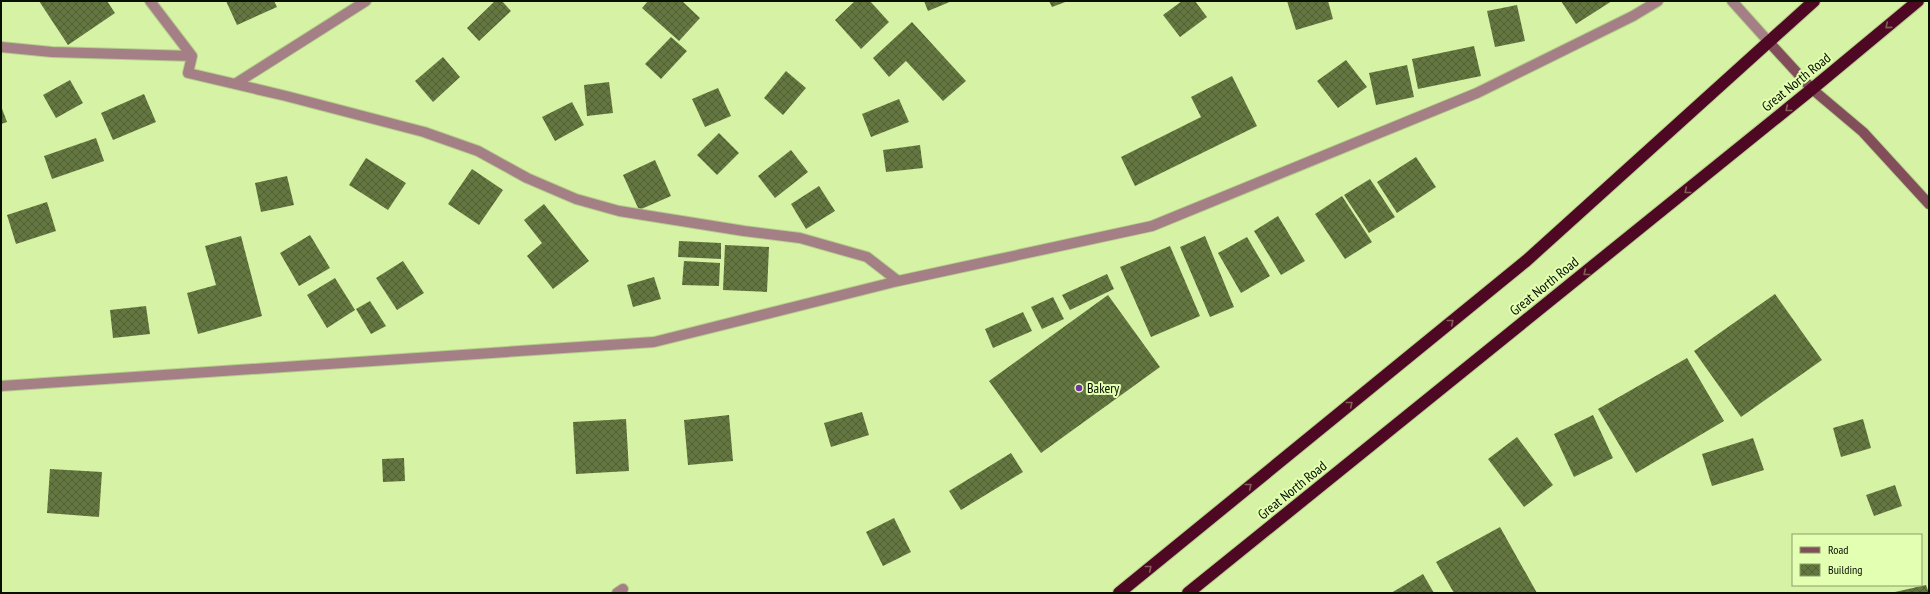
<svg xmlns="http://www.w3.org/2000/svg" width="1930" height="594" font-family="'PT Sans Narrow',sans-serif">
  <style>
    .building { fill: url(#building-cross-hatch) }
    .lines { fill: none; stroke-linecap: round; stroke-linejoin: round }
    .lane-casing { stroke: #b5ce8b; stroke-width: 12 }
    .street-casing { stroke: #b5ce8b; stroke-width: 12 }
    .secondary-casing { stroke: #b5ce8b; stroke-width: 12 }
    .highway-casing { stroke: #b5ce8b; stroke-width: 14 }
    .lane { stroke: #a47f86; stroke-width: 10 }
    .street { stroke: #a47f86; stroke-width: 10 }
    .secondary { stroke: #814e5a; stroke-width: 10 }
    .highway { stroke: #4f0823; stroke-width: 12 }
    .oneway { stroke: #835e55 }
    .poi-dot { fill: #7233a8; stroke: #e3ffb2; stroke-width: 1.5 }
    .labels { text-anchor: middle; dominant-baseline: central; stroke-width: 4; stroke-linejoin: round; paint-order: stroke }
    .street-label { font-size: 14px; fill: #081000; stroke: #e3ffb2 }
    .poi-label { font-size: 14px; fill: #081000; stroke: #e3ffb2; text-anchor: start }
  </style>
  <defs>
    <pattern id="building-cross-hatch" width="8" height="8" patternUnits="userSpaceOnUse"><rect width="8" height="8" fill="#657741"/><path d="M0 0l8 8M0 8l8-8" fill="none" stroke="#516034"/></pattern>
  </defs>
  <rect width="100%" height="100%" fill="#d6f2a5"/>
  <!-- building -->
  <path class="building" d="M39,1h68l8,12 -47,32z
    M226,1h48l3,6 -40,18z
    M495,1h7l9,10 -32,30 -12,-13z
    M648,1h34l18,17 -21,23 -37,-33z
    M855,1h15l19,21 -28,27 -26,-29z
    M924,1h28l-24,10z
    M1049,1h19l-16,6z
    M1182,1h13l12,16 -27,20 -17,-22z
    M1287,1h41l5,18 -37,11z
    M1561,1h51l-36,23z
    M1517,5l8,36 -30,6 -8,-36z
    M912,22l54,59 -23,20 -37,-40 -17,16 -16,-19z
    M671,37l16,14 -26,28 -16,-15z
    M1474,46l7,30 -63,13 -6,-30z
    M443,57l17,20 -27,25 -18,-21z
    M1346,60l21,27 -29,21 -21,-27z
    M1407,65l7,32 -38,8 -7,-32z
    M786,71l20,17 -23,27 -19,-17z
    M1232,76l25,50 -122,60 -14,-29 80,-40 -10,-20z
    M70,80l13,23 -27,15 -13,-23z
    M609,82l4,31 -26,3 -3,-31z
    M718,88l13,28 -26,11 -13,-28z
    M144,94l12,28 -43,18 -12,-27z
    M899,99l10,23 -38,15 -9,-23z
    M572,102l12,23 -29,16 -13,-24z
    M1,106l6,16 -6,2z
    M719,133l20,20 -22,22 -20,-20z
    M96,138l8,23 -52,18 -8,-23z
    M920,145l3,23 -37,4 -3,-22z
    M791,150l17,22 -33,26 -17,-22z
    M1416,157l20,30 -39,26 -20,-31z
    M366,158l40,25 -18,27 -39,-25z
    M655,160l16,36 -32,14 -16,-35z
    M472,169l31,21 -24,35 -31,-21z
    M287,176l7,29 -33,7 -6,-29z
    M1370,179l25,38 -26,16 -25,-38z
    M819,186l16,25 -29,18 -15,-25z
    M1342,196l30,46 -27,17 -30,-45z
    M47,202l9,29 -40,13 -9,-29z
    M544,204l45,57 -36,28 -26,-33 15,-13 -18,-23z
    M1278,216l27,45 -24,14 -27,-44z
    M310,235l20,33 -31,18 -19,-33z
    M241,236l21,80 -64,18 -11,-41 29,-8 -11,-39z
    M1205,236l29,71 -24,10 -30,-70z
    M1247,237l23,39 -29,17 -23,-40z
    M679,241l42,2v16l-43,-2z
    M725,245l44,2 -2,45 -44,-2z
    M1170,246l30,70 -49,21 -31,-70z
    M403,261l21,32 -27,17 -21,-32z
    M684,261l36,2 -1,23 -37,-1z
    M1107,274l7,15 -44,21 -8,-15z
    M654,277l7,22 -28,8 -6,-22z
    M335,278l20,32 -28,18 -20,-33z
    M1775,294l47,66 -81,57 -47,-66z
    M1108,295l52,72 -119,86 -52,-72z
    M1053,297l11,22 -22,10 -11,-22z
    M370,301l16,25 -15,8 -15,-25z
    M146,306l4,28 -37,4 -3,-28z
    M1023,312l9,19 -39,17 -8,-19z
    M1687,358l37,63 -88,52 -38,-64z
    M862,412l7,23 -38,12 -7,-24z
    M729,415l4,46 -45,4 -4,-45z
    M1593,415l20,43 -39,19 -20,-43z
    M626,419l3,52 -53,3 -3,-52z
    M1863,419l8,29 -30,9 -8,-29z
    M1517,437l36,48 -29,22 -36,-48z
    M1753,438l11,32 -52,16 -10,-32z
    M1011,453l12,19 -62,38 -12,-19z
    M404,458l1,23 -22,1 -1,-23z
    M50,469l52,3 -3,45 -52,-4z
    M1895,485l7,21 -28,10 -8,-21z
    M894,518l17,34 -28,14 -17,-34z
    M1500,527l37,66h-83l-18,-31z
    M1423,574l11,19h-43z
    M1926,585l3,8h-34v-1z"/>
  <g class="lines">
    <!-- lane casing -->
    <g class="lane-casing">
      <path id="lane" d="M617,593l6,-4"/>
    </g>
    <!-- street casing -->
    <g class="street-casing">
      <path id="street" d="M150,1l42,55
        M1732,1l36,40
        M1,47l51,5 140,4 -4,17 98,23 138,36 54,19 49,27 49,21 43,12 125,20 56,7 67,19 31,24
        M235,84l131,-83
        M1,386l653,-44 244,-61 254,-55 325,-133 156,-77 25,-15"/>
    </g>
    <!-- secondary casing -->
    <g class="secondary-casing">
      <path id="secondary" d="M1768,41l44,48 51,43 66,72"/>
    </g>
    <!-- highway casing -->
    <g class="highway-casing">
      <path id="highway" d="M1119,593l407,-332 288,-260
        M1188,593l624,-504 106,-88"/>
    </g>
    <!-- lane -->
    <use href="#lane" class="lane"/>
    <!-- street -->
    <use href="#street" class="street"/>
    <!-- secondary -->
    <use href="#secondary" class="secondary"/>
    <!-- highway -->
    <use href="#highway" class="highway"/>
  </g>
  <!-- one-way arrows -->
  <defs><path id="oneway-chevron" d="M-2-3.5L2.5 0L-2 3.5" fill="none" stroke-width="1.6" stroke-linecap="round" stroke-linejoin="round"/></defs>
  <g class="oneway">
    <use href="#oneway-chevron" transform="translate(1888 26) rotate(140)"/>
    <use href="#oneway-chevron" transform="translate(1788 109) rotate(141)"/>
    <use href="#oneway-chevron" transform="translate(1687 191) rotate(141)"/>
    <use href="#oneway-chevron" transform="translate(1586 273) rotate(141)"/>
    <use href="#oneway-chevron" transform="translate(1451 322) rotate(-39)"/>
    <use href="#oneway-chevron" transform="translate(1350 404) rotate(-39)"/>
    <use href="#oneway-chevron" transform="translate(1249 486) rotate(-39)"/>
    <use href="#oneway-chevron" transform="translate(1149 568) rotate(-39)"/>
  </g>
  <!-- markers -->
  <circle class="poi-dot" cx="1079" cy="388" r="4"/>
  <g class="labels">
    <!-- street labels -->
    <g class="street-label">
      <text transform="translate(1796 82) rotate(-39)">Great North Road</text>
      <text transform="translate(1544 286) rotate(-39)">Great North Road</text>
      <text transform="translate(1292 490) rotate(-39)">Great North Road</text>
    </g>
    <!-- poi labels -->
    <g class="poi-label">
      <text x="1087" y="388">Bakery</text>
    </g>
  </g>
  <!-- border -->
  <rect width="1930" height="594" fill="none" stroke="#081000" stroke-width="4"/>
  <!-- legend -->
  <rect x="1792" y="534" width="130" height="52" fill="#e3ffb2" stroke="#8b9f6b"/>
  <rect x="1800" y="547" width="20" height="6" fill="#814e5a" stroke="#8b9f6b"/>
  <text x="1828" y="554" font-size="12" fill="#081000">Road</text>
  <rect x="1800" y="564" width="20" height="12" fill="url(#building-cross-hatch)" stroke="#8b9f6b"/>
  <text x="1828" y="574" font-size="12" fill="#081000">Building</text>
</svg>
